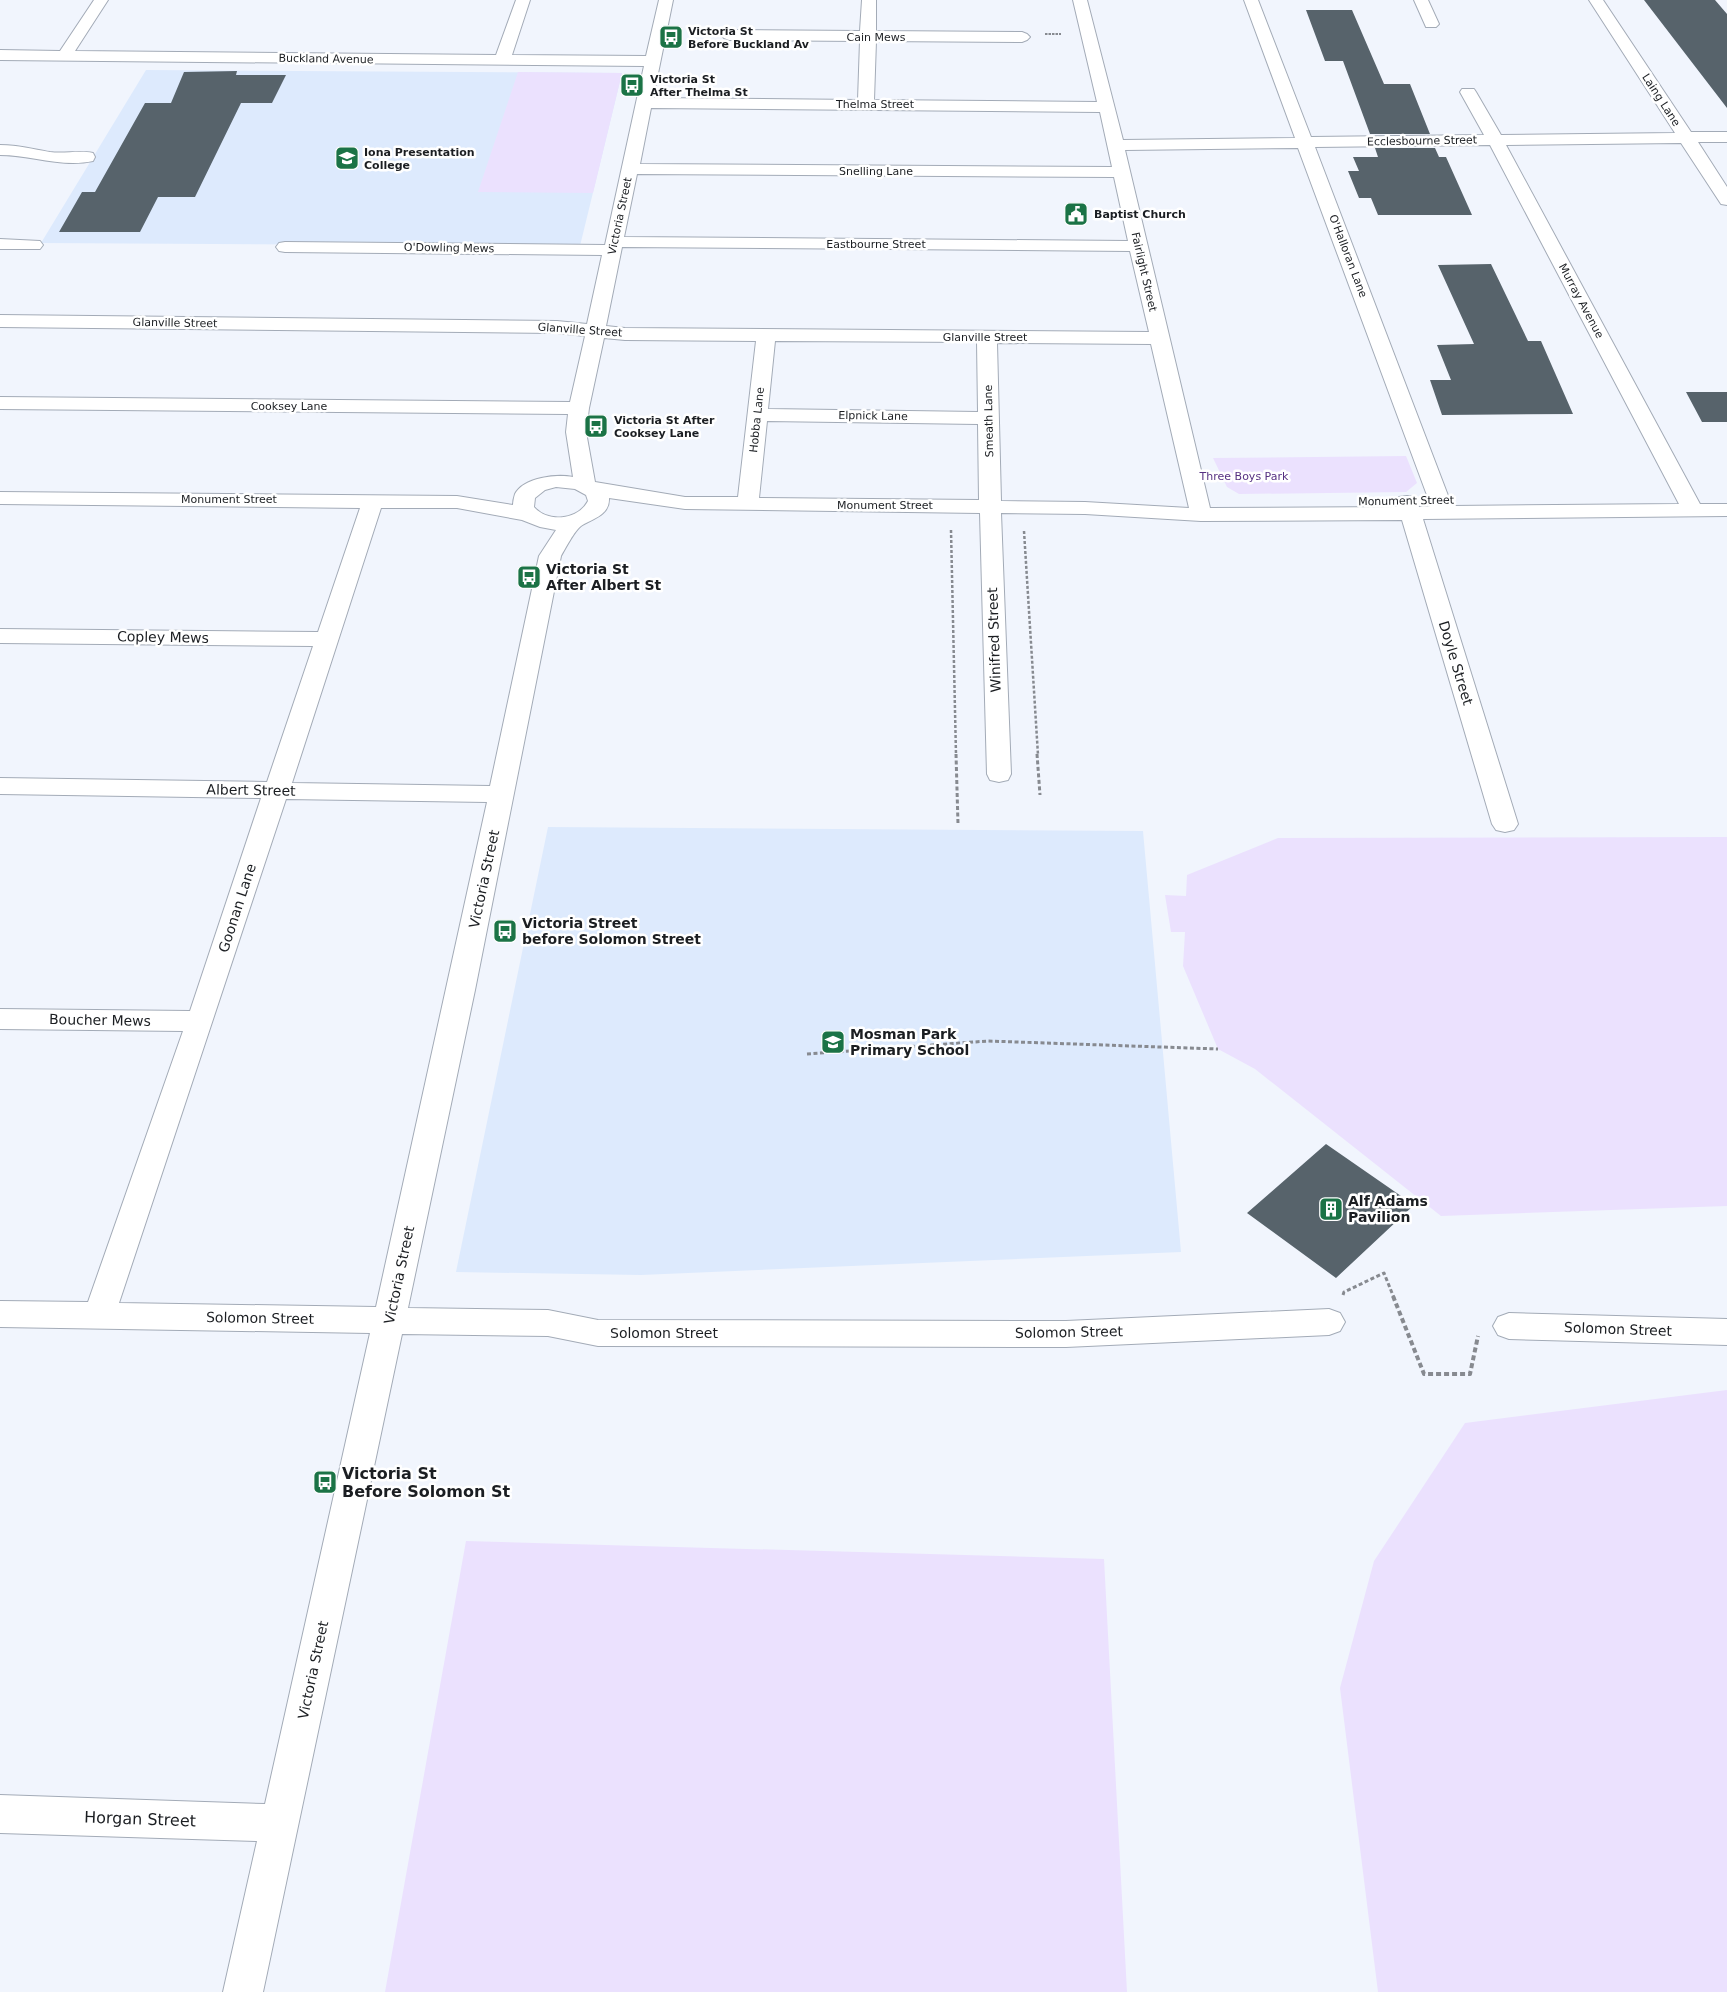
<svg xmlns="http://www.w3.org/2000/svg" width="1727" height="1992" font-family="'DejaVu Sans',sans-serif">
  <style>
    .built { fill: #ddeafd }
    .green { fill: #ebe1fe }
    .building { fill: #57636b }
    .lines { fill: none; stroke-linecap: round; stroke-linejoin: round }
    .minor-casing { stroke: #a3abb7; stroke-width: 2 }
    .path-far3 { stroke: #878a90; stroke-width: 2; stroke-dasharray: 2.5 1; stroke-linecap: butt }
    .path-far2 { stroke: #878a90; stroke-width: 2.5; stroke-dasharray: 3 2; stroke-linecap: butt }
    .path-far1 { stroke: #878a90; stroke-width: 3; stroke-dasharray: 4 2.5; stroke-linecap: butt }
    .path { stroke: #878a90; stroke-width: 4; stroke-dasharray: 5 3; stroke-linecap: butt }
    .minor { fill: #fff; fill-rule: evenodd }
    .labels { text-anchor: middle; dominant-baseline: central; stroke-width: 5; stroke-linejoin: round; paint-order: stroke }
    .far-poi-label { font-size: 11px; font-weight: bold; fill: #1b1e22; stroke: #fff; text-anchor: start }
    .far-street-label { font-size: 11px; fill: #1b1e22; stroke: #fff }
    .far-park-label { font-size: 11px; fill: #563082; stroke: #fff }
    .poi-label { font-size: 14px; font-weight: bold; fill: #1b1e22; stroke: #fff; text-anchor: start }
    .street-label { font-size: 14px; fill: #1b1e22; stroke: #fff }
    .near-poi-label { font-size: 16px; font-weight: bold; fill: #1b1e22; stroke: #fff; text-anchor: start }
    .near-street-label { font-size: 16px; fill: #1b1e22; stroke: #fff }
  </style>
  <rect width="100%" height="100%" fill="#f1f5fd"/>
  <!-- built -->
  <path class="built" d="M146,70l476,3 -42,173 -539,-3z
    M548,827l595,4 38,421 -540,23 -185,-3z"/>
  <!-- green -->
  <path class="green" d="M518,72l104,1 -29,120 -115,-1z
    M1406,456l11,27 -11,9 -167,2 -12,-7 -14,-29z
    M1727,837v369l-286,10 -186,-147 -37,-20 -35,-83 2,-34h-14l-6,-37 21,1 1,-21 91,-37z
    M1727,1390v602h-349l-38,-304 34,-127 91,-138z
    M466,1541l638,18 23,433h-742z"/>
  <!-- building -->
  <path class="building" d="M1644,0h71l12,14v94z
    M1306,10h46l32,74h26l20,50h-60l-27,-73h-18z
    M237,71l-1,4h50l-14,28h-31l-46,94h-37l-18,35h-81l23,-40h13l50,-89h26l13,-31z
    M1375,148h60l4,9h7l26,58h-94l-7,-17h-12l-11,-27h11l-6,-14h25z
    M1491,264l37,77h13l32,73 -131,1 -12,-35h21l-14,-35 37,-1 -36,-79z
    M1686,392h41v30h-25z
    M1326,1144l88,61 -78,73 -89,-65z"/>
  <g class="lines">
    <!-- minor casing -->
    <g class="minor-casing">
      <path id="minor" d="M94,0h14l-33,51 421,4 20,-55h14l-18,55 134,1 13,-56h14l-20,98 205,2 2,-59 -131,-1 -5,-2 -3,-3 3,-3 5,-2 131,1 2,-31h14v31l146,1 5,2 3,3 -3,3 -5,2 -146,-1 -2,59 223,2 -24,-102h14l36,140 172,-2 -51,-138h14l53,137 173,-2 -24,-43 2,-3h12l2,3 25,43 174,-2 -86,-133h14l88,132h36v10h-29l29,45v18l-6,-1 -40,-61 -175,2 194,359h27v12l-304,3 95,305 -4,6 -9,2 -9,-2 -4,-6 -90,-304 -201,1 -116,-7 -84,-1 10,261 -3,6 -9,2 -9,-2 -3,-6 -7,-261 -295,-4 -76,-11c1,18 -18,21 -28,28 -6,4 -16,23 -20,30l-86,434 -67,318 140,2 50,10 468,1 263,-12 11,4 5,9 -5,9 -11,4 -263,12 -468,-1 -50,-10 -146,-2 -139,658h-40l34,-151 -257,-8v-38l265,9 105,-471 -370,-6v-26l88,1 95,-271 -183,-2v-20l190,2 71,-213 -261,-4v-16l267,4 46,-136 -313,-3v-14l318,3 42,-124 -360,-4v-12l457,4 56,9c0,-3 1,-8 2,-11 9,-17 42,-20 58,-17l-7,-45 2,-18 -568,-5v-12l570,5 15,-66 -28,-3 -557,-6v-12l557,6 30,3 15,-69 -317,-3 -6,-1 -3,-4 3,-4 6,-1 320,3 39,-179 -644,-6v-10l60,1zM651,108l449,4 12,55 -472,-3zM1490,145l189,359 -227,2 -137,-359zM1298,148l133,358 -12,1 -4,-10 -8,-1 -8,1 -3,5 2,5 -188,1 -85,-358zM637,174l477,3 14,64 -504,-4zM622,247l508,4 19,81 -524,-4 -19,-2zM604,338l21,2 131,1 -18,156h-53l-90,-15 -9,-50 3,-24zM775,341l202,1 1,70 -210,-3zM997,343l154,1 38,164 -104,-6 -84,-1zM767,421l211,3 1,76 -220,-2zM556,487l19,2 11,6 2,6c-10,19 -40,22 -54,6l1,-9 10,-8zM381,508h76l65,12 18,7 16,3 -17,26 -49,230 -198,-3zM286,799l201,3 -111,505 -257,-4z
        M1414,0h14l11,24 -3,3h-10z
        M0,145c19,0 32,4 50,7 14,2 29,-2 43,1l2,4 -2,4c-31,7 -62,-6 -93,-6z
        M0,239l40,2 3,4 -3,4h-40z
        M1509,1313l218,6v26l-218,-6 -11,-4 -5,-9 5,-9z"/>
    </g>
    <!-- path-far3 -->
    <path class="path-far3" d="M1045,34h16"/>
    <!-- path-far2 -->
    <path class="path-far2" d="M951,530l5,225
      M1024,531l14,224"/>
    <!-- path-far1 -->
    <path class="path-far1" d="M956,754l2,70
      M1037,754l3,41
      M807,1054l181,-13 230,8
      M1343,1295l1,-3 40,-19 10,25"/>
    <!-- path -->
    <path class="path" d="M1393,1296l31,78h46l8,-38"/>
    <!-- minor -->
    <use href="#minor" class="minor"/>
  </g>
  <!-- icons -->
  <defs>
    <g id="bus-square" transform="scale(1.25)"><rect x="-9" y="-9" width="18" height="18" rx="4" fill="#1b7346" stroke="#fff"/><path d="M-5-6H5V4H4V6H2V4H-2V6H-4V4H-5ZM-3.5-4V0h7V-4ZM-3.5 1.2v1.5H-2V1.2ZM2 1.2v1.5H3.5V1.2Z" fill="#fff"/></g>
    <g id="school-square" transform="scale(1.25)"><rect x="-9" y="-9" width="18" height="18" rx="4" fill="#1b7346" stroke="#fff"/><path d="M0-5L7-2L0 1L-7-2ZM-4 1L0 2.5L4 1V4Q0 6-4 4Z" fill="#fff"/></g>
    <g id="civic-square" transform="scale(1.25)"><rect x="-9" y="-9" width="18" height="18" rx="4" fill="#1b7346" stroke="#fff"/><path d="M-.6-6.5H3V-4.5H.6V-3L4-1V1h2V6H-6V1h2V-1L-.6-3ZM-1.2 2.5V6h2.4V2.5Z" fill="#fff"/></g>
    <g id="building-square" transform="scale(1.25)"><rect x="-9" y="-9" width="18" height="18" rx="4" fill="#1b7346" stroke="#fff"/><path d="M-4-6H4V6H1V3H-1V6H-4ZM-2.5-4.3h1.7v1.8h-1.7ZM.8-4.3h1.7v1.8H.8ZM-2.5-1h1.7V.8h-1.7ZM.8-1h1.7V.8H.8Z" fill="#fff"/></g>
  </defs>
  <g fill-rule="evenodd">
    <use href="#bus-square" x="671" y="37"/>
    <use href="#bus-square" x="632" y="85"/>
    <use href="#school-square" x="347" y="158"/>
    <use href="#civic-square" x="1076" y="214"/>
    <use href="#bus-square" x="596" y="426"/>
    <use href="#bus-square" x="529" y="577"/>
    <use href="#bus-square" x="505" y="931"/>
    <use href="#school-square" x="833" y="1042"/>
    <use href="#building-square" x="1331" y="1209"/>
    <use href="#bus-square" x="325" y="1482"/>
  </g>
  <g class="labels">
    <!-- far-poi labels -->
    <g class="far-poi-label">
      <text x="688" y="31">Victoria St<tspan x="688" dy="13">Before Buckland Av</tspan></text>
      <text x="650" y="79">Victoria St<tspan x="650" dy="13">After Thelma St</tspan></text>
      <text x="364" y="152">Iona Presentation<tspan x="364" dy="13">College</tspan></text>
      <text x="1094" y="214">Baptist Church</text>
      <text x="614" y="420">Victoria St After<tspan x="614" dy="13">Cooksey Lane</tspan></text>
    </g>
    <!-- far-street labels -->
    <g class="far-street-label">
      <text x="876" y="37">Cain Mews</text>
      <text transform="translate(326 59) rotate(1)">Buckland Avenue</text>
      <text transform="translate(1661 100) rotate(57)">Laing Lane</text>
      <text x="875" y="104">Thelma Street</text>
      <text transform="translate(1422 141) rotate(-1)">Ecclesbourne Street</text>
      <text x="876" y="171">Snelling Lane</text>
      <text transform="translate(620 216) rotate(-78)">Victoria Street</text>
      <text x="876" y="244">Eastbourne Street</text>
      <text transform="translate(449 248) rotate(1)">O'Dowling Mews</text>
      <text transform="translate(1348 256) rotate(69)">O'Halloran Lane</text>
      <text transform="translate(1144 272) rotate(77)">Fairlight Street</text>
      <text transform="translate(1581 301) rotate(62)">Murray Avenue</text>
      <text transform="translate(175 323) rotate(1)">Glanville Street</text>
      <text transform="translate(580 330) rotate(4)">Glanville Street</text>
      <text x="985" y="337">Glanville Street</text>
      <text x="289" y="406">Cooksey Lane</text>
      <text transform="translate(873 416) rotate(1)">Elpnick Lane</text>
      <text transform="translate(757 420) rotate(-84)">Hobba Lane</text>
      <text transform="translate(989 421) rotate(-91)">Smeath Lane</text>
      <text x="229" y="499">Monument Street</text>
      <text transform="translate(1406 501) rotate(-1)">Monument Street</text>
      <text x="885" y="505">Monument Street</text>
    </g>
    <!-- far-park labels -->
    <g class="far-park-label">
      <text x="1244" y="476">Three Boys Park</text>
    </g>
    <!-- poi labels -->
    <g class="poi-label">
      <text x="546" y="569">Victoria St<tspan x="546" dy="16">After Albert St</tspan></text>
      <text x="522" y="923">Victoria Street<tspan x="522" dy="16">before Solomon Street</tspan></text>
      <text x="850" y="1034">Mosman Park<tspan x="850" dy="16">Primary School</tspan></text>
      <text x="1348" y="1201">Alf Adams<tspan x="1348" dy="16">Pavilion</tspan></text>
    </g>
    <!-- street labels -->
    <g class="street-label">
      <text transform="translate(163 637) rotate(1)">Copley Mews</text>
      <text transform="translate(994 640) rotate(-92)">Winifred Street</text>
      <text transform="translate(1456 663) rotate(73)">Doyle Street</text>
      <text transform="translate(251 790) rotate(1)">Albert Street</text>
      <text transform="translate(484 879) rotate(-78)">Victoria Street</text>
      <text transform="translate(237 908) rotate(-72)">Goonan Lane</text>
      <text transform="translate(100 1020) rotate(1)">Boucher Mews</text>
      <text transform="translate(399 1275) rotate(-78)">Victoria Street</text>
      <text transform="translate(260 1318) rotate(1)">Solomon Street</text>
      <text transform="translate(1618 1329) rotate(2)">Solomon Street</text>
      <text transform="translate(1069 1332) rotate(-1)">Solomon Street</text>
      <text x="664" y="1333">Solomon Street</text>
      <text transform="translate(313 1670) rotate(-78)">Victoria Street</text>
    </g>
    <!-- near-poi labels -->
    <g class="near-poi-label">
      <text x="342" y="1473">Victoria St<tspan x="342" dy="18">Before Solomon St</tspan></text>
    </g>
    <!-- near-street labels -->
    <g class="near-street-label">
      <text transform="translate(140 1819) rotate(2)">Horgan Street</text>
    </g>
  </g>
</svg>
